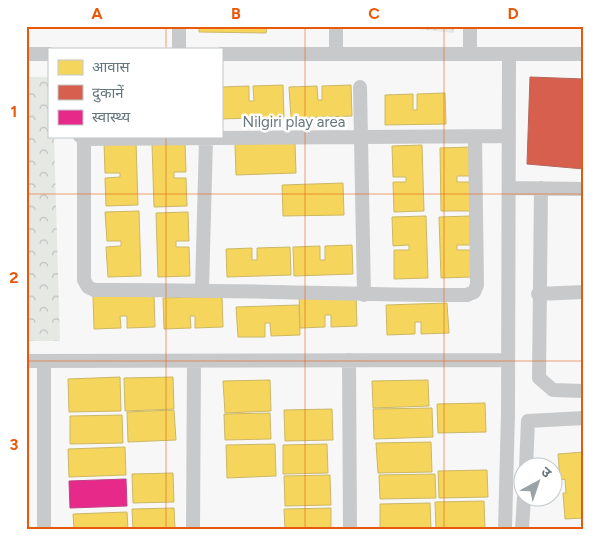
<svg xmlns="http://www.w3.org/2000/svg" width="610" height="555" font-family="Figtree,'Noto Sans Devanagari',sans-serif">
  <style>
    .forest { fill: url(#forest-crowns) }
    .homes { fill: #f6d55c; stroke: #cbb866 }
    .shops { fill: #d6604d; stroke: #b4675c }
    .health { fill: #e7298a; stroke: #c04086 }
    .lines { fill: none; stroke-linecap: round; stroke-linejoin: round }
    .minor { stroke: #c8c9ca; stroke-width: 14 }
    .grid { fill: none; stroke: #e8590c; stroke-width: 1; stroke-opacity: 0.55 }
    .labels { text-anchor: middle; dominant-baseline: central; stroke-width: 5; stroke-linejoin: round; paint-order: stroke }
    .street-label { font-size: 15px; fill: #66767e; stroke: #fff }
    .neatline { fill: none; stroke: #e8590c; stroke-width: 2 }
    .grid-label { font-size: 16px; text-anchor: middle; font-weight: bold; fill: #e8590c }
  </style>
  <defs>
    <pattern id="forest-crowns" width="20" height="18" patternUnits="userSpaceOnUse" patternTransform="scale(1.25)"><rect width="20" height="18" fill="#e6e8e4"/><path d="M2 6a3 3 0 1 1 6 0M12 15a3 3 0 1 1 6 0" fill="none" stroke="#bec1be"/></pattern>
  </defs>
  <rect width="100%" height="100%" fill="#f7f7f7"/>
  <!-- forest -->
  <path class="forest" d="M389,26h65v7z
    M26,77h23v59h5l6,205h-34z"/>
  <!-- homes -->
  <path class="homes" d="M199,26h68l-1,7 -67,-1z
    M270,26h48v2h-48z
    M283,85l1,32 -63,2v-32l28,-1v15h5l-1,-15z
    M351,85l1,31 -61,2 -2,-31 28,-1 1,14h4v-14z
    M445,93l1,31 -61,1v-30l28,-1v16h4v-16z
    M136,141l2,64 -32,1 -1,-28 15,-1v-4h-15l-1,-31z
    M185,143l1,29h-12v6h12l1,28 -33,1 -2,-63z
    M295,143l1,30 -60,2 -1,-31z
    M422,145l2,66 -30,1 -1,-30h13v-5h-13l-1,-31z
    M469,147l1,29h-13v6h13l1,29h-30l-1,-63z
    M343,183l1,32 -61,1 -1,-31z
    M139,211l2,65 -33,1 -2,-30 15,-1v-5h-14l-2,-29z
    M188,212l1,29h-13v6h13l1,29 -32,1 -2,-64z
    M426,216l2,62 -34,1v-29h15v-5l-16,1 -1,-29z
    M470,216v29h-13v5h14l1,27 -31,1 -2,-61z
    M352,245l1,29 -59,2 -1,-29 27,-1v14h5v-14z
    M290,247l1,28 -64,2 -1,-28 26,-1v12h5v-12z
    M154,294l1,33 -28,1v-12h-7l1,12 -27,1 -1,-33z
    M356,295l1,31 -26,1v-12h-6v12l-25,1 -1,-32z
    M222,296l1,31 -28,1v-12h-5l1,12 -27,1 -1,-31z
    M447,303l2,30 -28,1v-12h-6v12l-28,1 -1,-30z
    M299,305l1,30 -29,1 -1,-13h-5v14h-27l-2,-30z
    M120,377l1,34 -52,1 -1,-33z
    M173,377l1,32 -49,2 -1,-33z
    M270,380l1,31 -46,2 -2,-32z
    M428,380l1,26 -56,2 -1,-27z
    M485,403l1,29 -48,1 -1,-29z
    M432,408l1,29 -59,2 -1,-30z
    M332,409l1,31 -48,1 -1,-31z
    M174,410l2,30 -48,2 -1,-30z
    M270,413l1,26 -46,1 -1,-26z
    M122,415l1,28 -53,1v-28z
    M431,442l1,30 -54,1 -2,-30z
    M275,444l1,32 -49,2 -1,-33z
    M327,444l1,29 -45,1v-29z
    M125,447l1,28 -57,2 -1,-28z
    M584,452v66l-19,1 -2,-26h3l-1,-14 -5,1 -2,-26z
    M487,470l1,27 -49,1 -1,-27z
    M173,473l1,29 -41,1 -1,-29z
    M435,474l1,24 -56,1 -1,-24z
    M330,475l1,30 -46,1 -1,-30z
    M484,501l1,28h-49l-1,-27z
    M430,503l1,26h-51v-25z
    M174,508l1,21h-42l-1,-20z
    M331,508v21h-46l-1,-20z
    M127,512l1,17h-54l-1,-15z"/>
  <!-- shops -->
  <path class="shops" d="M530,77l54,2v90l-57,-5z"/>
  <!-- health -->
  <path class="health" d="M126,479l1,27 -57,2 -1,-27z"/>
  <g class="lines">
    <!-- minor -->
    <path class="minor" d="M179,26v23
      M336,26v28
      M26,54h23
      M221,54h363
      M470,54v-28
      M360,87l4,208
      M80,136l4,3 425,-3
      M84,139v141l4,7 6,3c125,-1 249,5 373,5l7,-3 3,-7 -2,-147
      M509,188l75,1
      M541,188l-2,190 14,12 31,1
      M202,289l4,-150
      M538,294l46,-2
      M349,360l1,169
      M26,361l482,-1
      M526,468l2,-47 56,-3
      M44,529v-168
      M193,529l1,-168
      M505,529l3,-116 1,-359
      M522,529l2,-31"/>
  </g>
  <!-- grid -->
  <path class="grid" d="M166,26v23M305,26v503M444,26v503M166,136v393M26,194h558M26,361h558"/>
  <g class="labels">
    <!-- street labels -->
    <g class="street-label">
      <text x="294" y="122">Nilgiri play area</text>
    </g>
  </g>
  <!-- border -->
  <rect width="610" height="555" fill="none" stroke="#ffffff" stroke-width="55"/>
  <!-- legend -->
  <rect x="48" y="48" width="175" height="90" fill="#ffffff" stroke="#c2c8cb"/>
  <rect x="58" y="60" width="25" height="15" fill="#f6d55c" stroke="#c2c8cb"/>
  <text x="92" y="72" font-size="15" fill="#66767e">आवास</text>
  <rect x="58" y="85" width="25" height="15" fill="#d6604d" stroke="#c2c8cb"/>
  <text x="92" y="98" font-size="15" fill="#66767e">दुकानें</text>
  <rect x="58" y="110" width="25" height="15" fill="#e7298a" stroke="#c2c8cb"/>
  <text x="92" y="122" font-size="15" fill="#66767e">स्वास्थ्य</text>
  <!-- north arrow -->
  <g transform="translate(538 482) rotate(40)"><circle r="24" fill="#ffffff" stroke="#c2c8cb"/>
  <path d="M0-4L9 19L0 12L-9 19Z" fill="#99a3a8"/>
  <text y="-8" font-size="14" font-weight="bold" text-anchor="middle" fill="#66767e">उ</text>
  </g>
  <rect x="28" y="28" width="554" height="500" class="neatline"/>
  <g class="grid-label">
    <text x="97" y="19">A</text>
    <text x="236" y="19">B</text>
    <text x="374" y="19">C</text>
    <text x="513" y="19">D</text>
    <text x="14" y="117">1</text>
    <text x="14" y="283">2</text>
    <text x="14" y="450">3</text>
  </g>
</svg>
